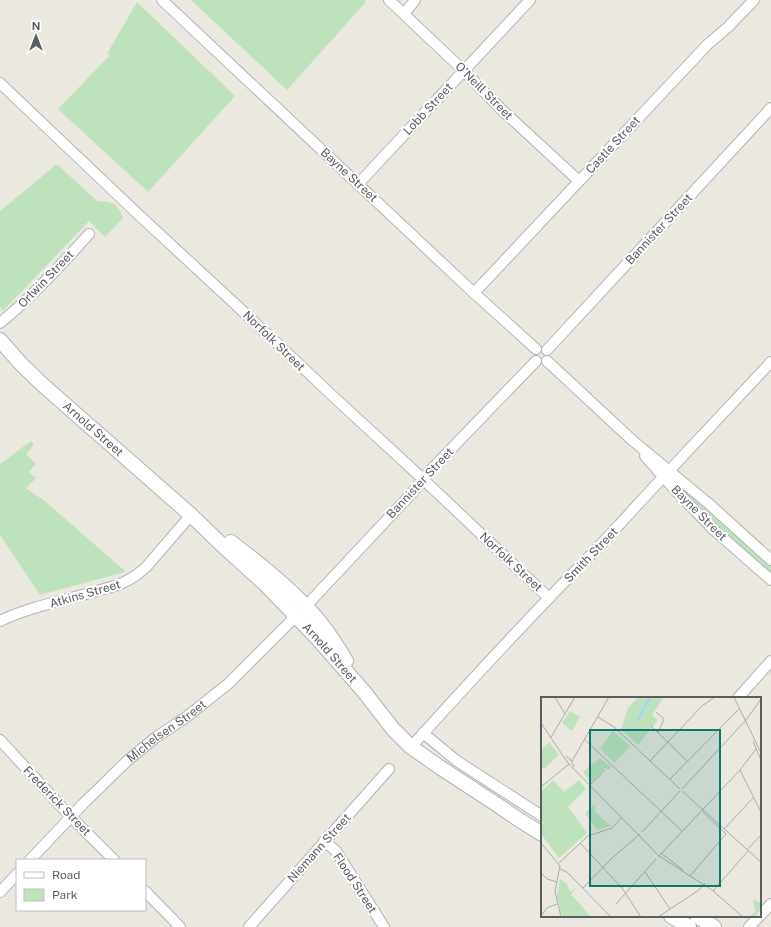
<svg xmlns="http://www.w3.org/2000/svg" width="771" height="927" font-family="'Public Sans',sans-serif">
  <style>
    .green { fill: #bee3bc }
    .lines { fill: none; stroke-linecap: round; stroke-linejoin: round }
    .minor-casing { stroke: #b1b3b8; stroke-width: 12 }
    .secondary-casing { stroke: #b0b3b8; stroke-width: 16 }
    .minor { stroke: #fff; stroke-width: 10 }
    .secondary { stroke: #fff; stroke-width: 14 }
    .labels { text-anchor: middle; dominant-baseline: central; stroke-width: 4; stroke-linejoin: round; paint-order: stroke }
    .street-label { font-size: 12px; fill: #595d61; stroke: #fff }
    .inset-river { fill: none; stroke: #9fd7fc; stroke-width: 2 }
    .inset-road { fill: none; stroke: #adaca9; stroke-width: 1 }
    .view { fill: #0f766e; fill-opacity: 0.15; stroke: #0f766e; stroke-width: 2 }
    .inset-edge { fill: none; stroke: #595d61; stroke-width: 2 }
  </style>
  <rect width="100%" height="100%" fill="#ebe8e0"/>
  <!-- green -->
  <path class="green" d="M191,0h174v3l-78,87z
    M137,2l98,94 -87,96 -90,-83 52,-54 -3,-1z
    M57,164l40,37c16,1 20,2 26,17l-18,19 -16,-16 -86,90 -3,-4v-96z
    M31,441l3,4 -8,9 10,10 -7,8 7,6 -10,10 20,14 79,69v1l-85,23 -40,-60v-71z
    M687,490l84,75v10l-51,-46 -36,-36z"/>
  <g class="lines">
    <!-- minor casing -->
    <g class="minor-casing">
      <g id="minor">
        <path d="M162,0l312,293 62,56"/>
        <path d="M389,0l75,71 38,39 77,71"/>
        <path d="M404,14l11,-14"/>
        <path d="M0,83l140,133 108,100 89,84 74,68 138,130"/>
        <path d="M359,183l171,-183"/>
        <path d="M474,293l234,-249 20,-17 26,-27"/>
        <path d="M0,323c33,-27 61,-58 89,-89"/>
        <path d="M547,350l224,-242"/>
        <path d="M547,361l85,79 76,63 63,57"/>
        <path d="M645,456l31,35 38,39 57,50"/>
        <path d="M306,606l105,-112 17,-21 108,-112"/>
        <path d="M0,621c27,-13 57,-19 86,-27 24,-7 42,-9 61,-28l44,-51"/>
        <path d="M738,698l33,-37"/>
        <path d="M423,733l34,28 85,55"/>
        <path d="M0,740l71,77 43,43"/>
        <path d="M411,747c45,-50 90,-99 137,-148 30,-31 61,-62 90,-95l133,-142"/>
        <path d="M324,841l12,10 48,76"/>
        <path id="s1" d="M30,860l53,-56 44,-43 28,-23 30,-20 43,-34 68,-68"/>
        <path d="M145,891l35,36"/>
        <path d="M0,892l17,-18"/>
        <path d="M249,927l140,-158"/>
        <path d="M749,927l22,-23"/>
      </g>
    </g>
    <!-- secondary casing -->
    <g class="secondary-casing">
      <g id="secondary">
        <path id="s2" d="M0,340l21,24 23,22 147,129 30,29 43,39 54,56 47,54 28,36 18,18 30,21 55,36 22,15 24,15"/>
        <path d="M231,542c29,22 58,45 81,71 14,15 24,31 34,48"/>
        <path d="M671,916l18,11"/>
        <path d="M697,916l17,11"/>
      </g>
    </g>
    <!-- minor -->
    <use href="#minor" class="minor"/>
    <!-- secondary -->
    <use href="#secondary" class="secondary"/>
  </g>
  <g class="labels">
    <!-- street labels -->
    <g class="street-label">
      <text transform="translate(484 91) rotate(45)">O'Neill Street</text>
      <text transform="translate(428 109) rotate(-47)">Lobb Street</text>
      <text transform="translate(613 145) rotate(-47)">Castle Street</text>
      <text transform="translate(349 175) rotate(43)">Bayne Street</text>
      <text transform="translate(659 229) rotate(-47)">Bannister Street</text>
      <text transform="translate(46 279) rotate(-46)">Orlwin Street</text>
      <text transform="translate(274 341) rotate(44)">Norfolk Street</text>
      <text stroke="none"><textPath href="#s2" startOffset="129">Arnold Street</textPath></text>
      <text transform="translate(420 483) rotate(-47)">Bannister Street</text>
      <text transform="translate(699 513) rotate(45)">Bayne Street</text>
      <text transform="translate(591 555) rotate(-46)">Smith Street</text>
      <text transform="translate(511 562) rotate(43)">Norfolk Street</text>
      <text transform="translate(85 594) rotate(-16)">Atkins Street</text>
      <text stroke="none"><textPath href="#s2" startOffset="455">Arnold Street</textPath></text>
      <text stroke="none"><textPath href="#s1" startOffset="188">Michelsen Street</textPath></text>
      <text transform="translate(57 801) rotate(46)">Frederick Street</text>
      <text transform="translate(319 848) rotate(-48)">Niemann Street</text>
      <text transform="translate(355 883) rotate(57)">Flood Street</text>
    </g>
  </g>
  <!-- overview -->
  <g transform="translate(541 697)">
    <rect width="220" height="220" fill="#ebe8e0"/>
    <path d="M97,0h26l-12,18 6,5 -20,25 -17,-16 7,-21zM29,14l10,6 -8,14 -10,-8zM72,34l17,15 -15,17 -15,-14zM8,45l10,13 -14,13h-4v-18zM59,61l11,9 -3,3 -3,-2 -14,15 -8,-11zM12,83l11,12 15,-12 7,9 -18,18 19,26 -28,25 -18,-24v-42zM54,107v8l16,14 -14,4 -12,-17zM19,182l6,4 4,9 7,-5 -6,7 20,23h-29l-5,-21zM212,202l8,4v6l-6,8h-5l5,-6z" fill="#bee3bc"/>
    <path class="inset-river" d="M97,23l12,-23"/>
    <path class="inset-road" d="M14,0l10,17M193,0l27,56M115,15l8,7 -6,14M57,20l16,10 66,62M0,26l27,40 91,93 53,34 31,27M110,29l36,35M10,40l24,-40M43,42l98,92M212,44l8,19M25,59l5,4 3,7M31,64l37,-64M109,64l52,-55 13,-9M199,73l21,42M129,82l69,-70M48,89l16,-16M0,90l28,-23M141,92l64,-69 15,-21M141,94l79,71M162,115l23,22M183,132l30,-32M101,135l38,-41M0,146l19,23 -5,25 6,26M39,146l42,45 19,29M206,153l14,-15M120,156l22,17M118,159l81,-86 16,-21M18,166l29,-27 24,-8 10,-11M19,172l7,3 44,45M104,175l25,37M0,176l6,6 10,3M149,179l36,-42M42,191l29,-30 28,-24M172,194l35,-40M75,207l40,-45M0,219l6,-8 10,-4M117,220l41,-27 6,-7"/>
    <path class="view" d="M49,33h130v156h-130z"/>
    <rect width="220" height="220" class="inset-edge"/>
  </g>
  <!-- legend -->
  <rect x="16" y="859" width="130" height="52" fill="#ffffff" stroke="#bdbec0"/>
  <rect x="24" y="872" width="20" height="6" fill="#ffffff" stroke="#bdbec0"/>
  <text x="52" y="879" font-size="12" fill="#595d61">Road</text>
  <rect x="24" y="889" width="20" height="12" fill="#bee3bc" stroke="#bdbec0"/>
  <text x="52" y="899" font-size="12" fill="#595d61">Park</text>
  <!-- north arrow -->
  <g transform="translate(36 36)" stroke="#ffffff" stroke-width="3" paint-order="stroke">
  <path d="M0-3L7 15L0 10L-7 15Z" fill="#595d61"/>
  <text y="-6" font-size="11" font-weight="bold" text-anchor="middle" fill="#595d61">N</text>
  </g>
</svg>
